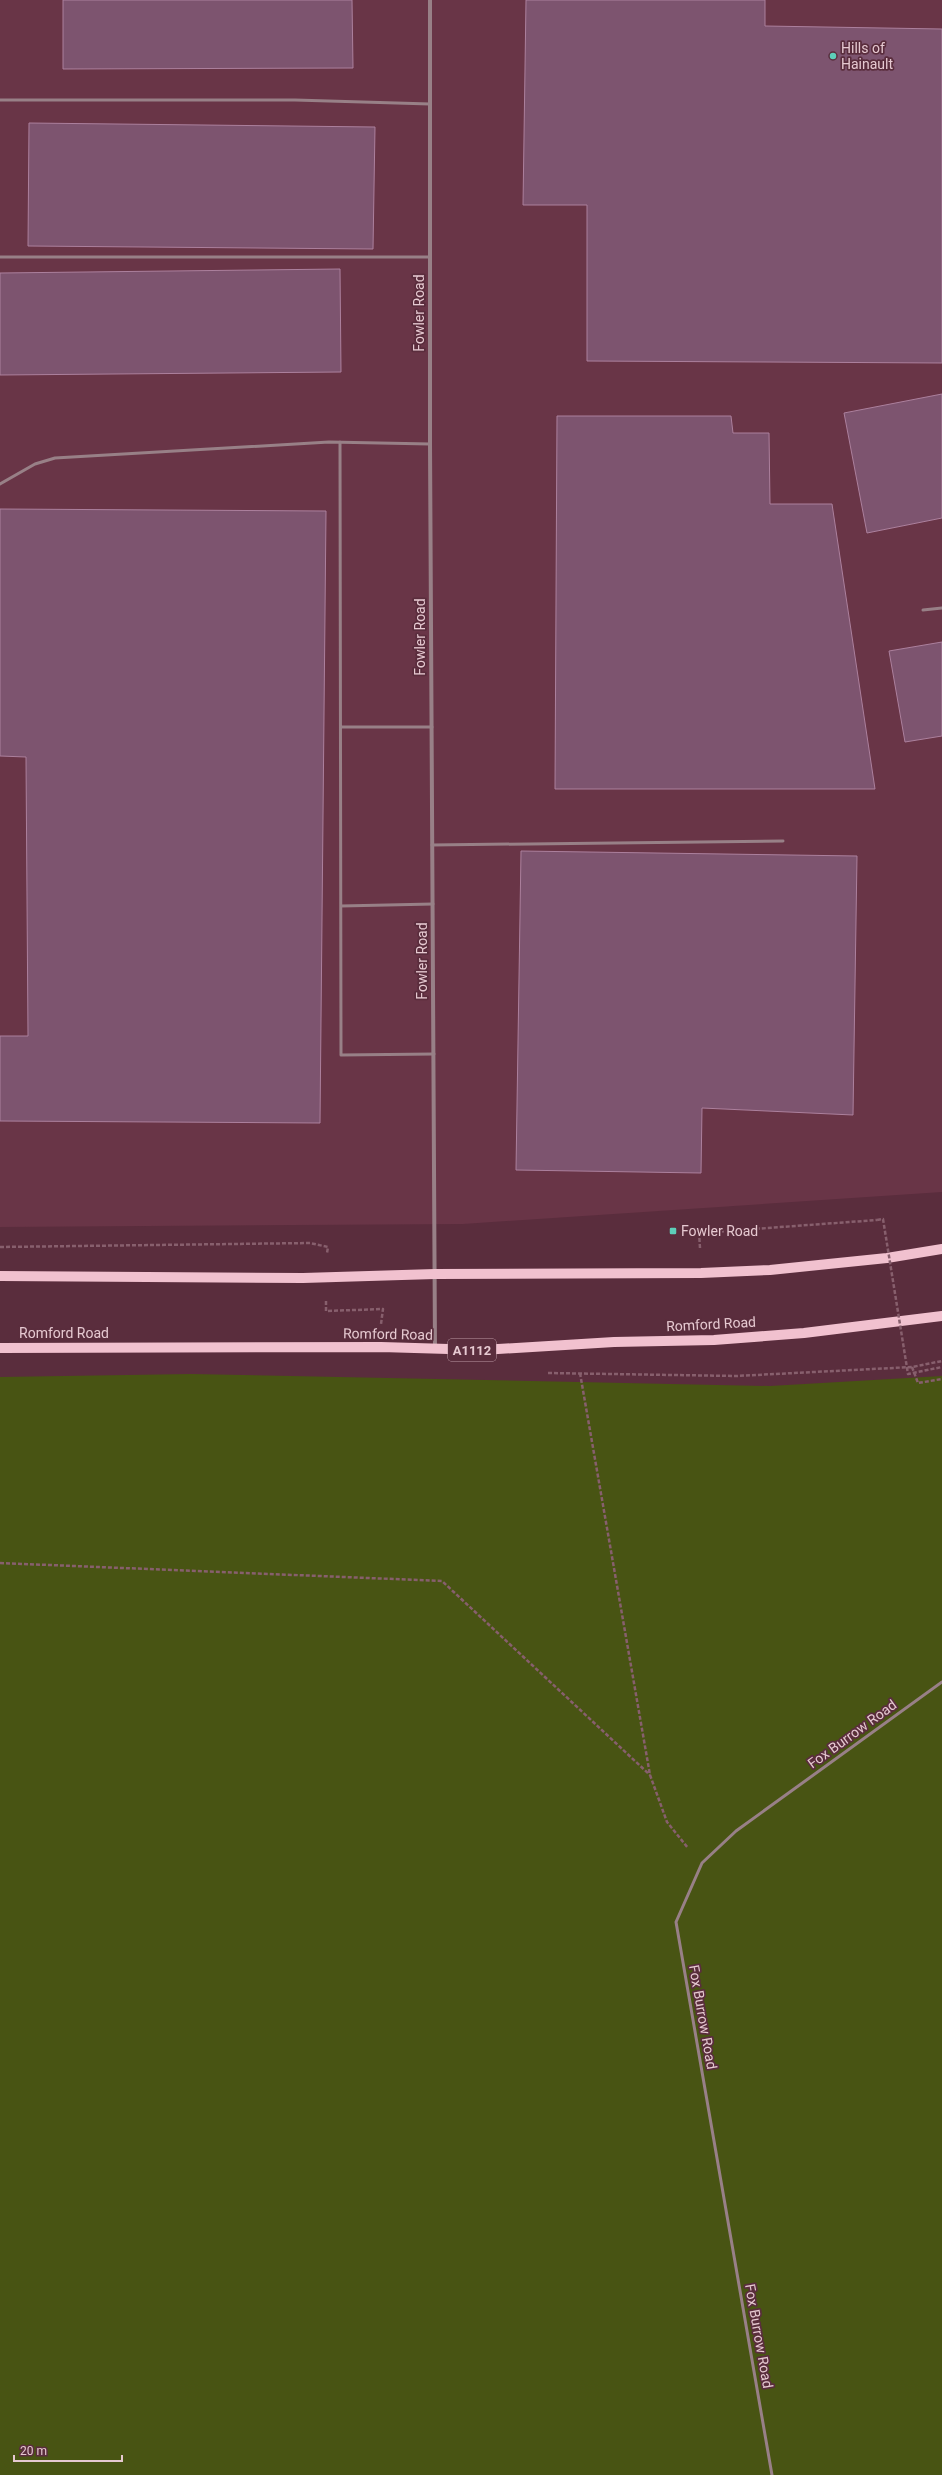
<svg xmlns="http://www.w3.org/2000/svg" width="942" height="2475" font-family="Roboto,sans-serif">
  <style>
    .built { fill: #693547 }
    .green { fill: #485413 }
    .building { fill: #7d546f; stroke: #ac809d }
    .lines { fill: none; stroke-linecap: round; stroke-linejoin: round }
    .path { stroke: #875f6d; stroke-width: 2.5; stroke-dasharray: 4 2; stroke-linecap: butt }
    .service { stroke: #988087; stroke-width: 3 }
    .minor { stroke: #988087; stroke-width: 4 }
    .primary { stroke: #f1c1cf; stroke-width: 10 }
    .path-bridge { stroke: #875f6d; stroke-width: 2.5; stroke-dasharray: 4 2; stroke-linecap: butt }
    .poi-dot { fill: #5dceb9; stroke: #5a2d3d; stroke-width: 1.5 }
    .labels { text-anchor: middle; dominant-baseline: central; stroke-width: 3.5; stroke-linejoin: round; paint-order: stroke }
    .shield { fill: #5a2d3d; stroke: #bc9aa5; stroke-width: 1 }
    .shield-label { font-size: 13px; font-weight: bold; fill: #e6c9d1 }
    .poi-label { font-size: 14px; fill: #e6c9d1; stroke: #5a2d3d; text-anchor: start }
    .street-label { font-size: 14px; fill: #e6c9d1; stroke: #5a2d3d }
  </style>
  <rect width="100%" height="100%" fill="#5a2d3d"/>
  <!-- built -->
  <path class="built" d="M0,0h942v1192l-479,32 -463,3z"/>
  <!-- green -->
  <path class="green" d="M191,1374l579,12 172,-10v1099h-942v-1098z"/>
  <!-- building -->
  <path class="building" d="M63,0h289l1,68 -290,1z
    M526,0h239v26l177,3v334l-355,-2v-156h-64z
    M29,123l346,4 -2,122 -345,-3z
    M340,269l1,103 -341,3v-102z
    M942,394v124l-75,15 -23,-120z
    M557,416h174l2,17h36l1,71h62l43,285h-320z
    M0,509l326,2 -6,612 -320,-2v-85h28l-2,-279 -26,-1z
    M942,642v94l-37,6 -16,-91z
    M521,851l336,5 -4,259 -151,-7 -1,65 -185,-3z"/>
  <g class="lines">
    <!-- path -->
    <path class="path" d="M0,1247l310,-4 18,4 -1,6
      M700,1248l-1,-15 178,-13
      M326,1301v10l57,-2 -2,15
      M912,1367l6,16 24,-4
      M548,1373l188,3 176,-9 30,-6
      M580,1373l70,402 17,47 21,26
      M0,1563l442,18 208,194"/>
    <!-- service -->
    <path class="service" d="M0,100h295l135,4
      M0,257h430
      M340,442l1,613 93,-1
      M0,484l35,-20 20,-6 274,-16 101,2
      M923,610l19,-2
      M341,727h91
      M432,845l351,-4
      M341,906l92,-2
      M772,2475l-96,-553 26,-59 34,-32 206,-149"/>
    <!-- minor -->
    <path class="minor" d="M430,0v444l5,905"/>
    <!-- primary -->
    <path class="primary" d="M0,1276l303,2 132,-4 266,-1 69,-3 117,-12 55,-9
      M0,1348l381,-1 101,3 132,-8 100,-2 90,-7 138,-17"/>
    <!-- path-bridge -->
    <path class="path-bridge" d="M877,1220l6,-1 25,155 34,-7"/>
  </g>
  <!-- markers -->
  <g class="poi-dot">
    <circle cx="833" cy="56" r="4"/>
    <rect x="669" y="1227" width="8" height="8" rx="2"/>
  </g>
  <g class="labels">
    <!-- shield labels -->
    <rect class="shield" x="448" y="1339" width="48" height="22" rx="3"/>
    <g class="shield-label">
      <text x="472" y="1350">A1112</text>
    </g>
    <!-- poi labels -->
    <g class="poi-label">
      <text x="841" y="48">Hills of<tspan x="841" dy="16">Hainault</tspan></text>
      <text x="681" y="1231">Fowler Road</text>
    </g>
    <!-- street labels -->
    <g class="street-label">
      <text transform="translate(419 313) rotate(-90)">Fowler Road</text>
      <text transform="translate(420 637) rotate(-90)">Fowler Road</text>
      <text transform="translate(422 961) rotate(-90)">Fowler Road</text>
      <text transform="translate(711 1324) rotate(-3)">Romford Road</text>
      <text x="64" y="1333">Romford Road</text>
      <text transform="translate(388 1334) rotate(1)">Romford Road</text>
      <text transform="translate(852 1734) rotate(-36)">Fox Burrow Road</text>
      <text transform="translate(703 2017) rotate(80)">Fox Burrow Road</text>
      <text transform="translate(759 2336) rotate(80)">Fox Burrow Road</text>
    </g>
  </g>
  <!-- scale -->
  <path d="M14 2455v6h108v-6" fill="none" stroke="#e6c9d1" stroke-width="2"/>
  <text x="20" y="2455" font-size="12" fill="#e6c9d1" stroke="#5a2d3d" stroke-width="3" paint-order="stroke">20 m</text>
</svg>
